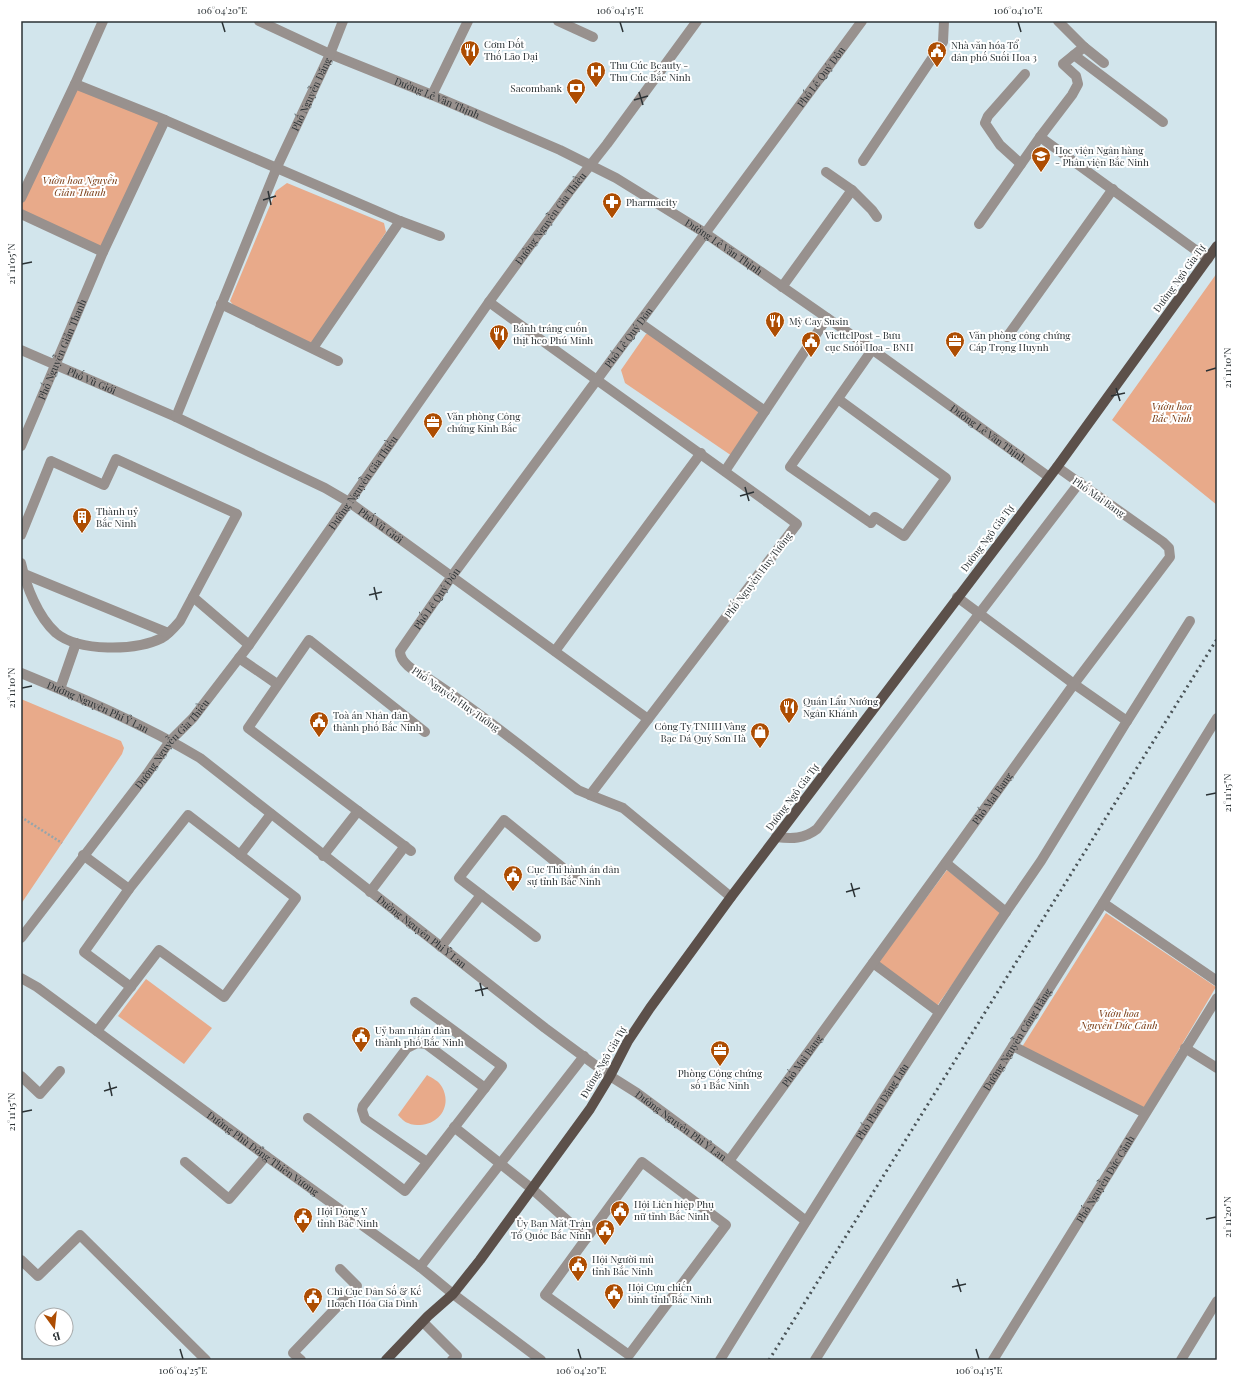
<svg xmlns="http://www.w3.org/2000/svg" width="1238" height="1381" font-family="'Playfair Display',serif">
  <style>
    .green { fill: #e8aa8a }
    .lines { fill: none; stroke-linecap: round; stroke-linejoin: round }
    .path { stroke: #96a5ab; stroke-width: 2.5; stroke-dasharray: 2 2; stroke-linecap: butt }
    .minor { stroke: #98918e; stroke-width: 10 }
    .major { stroke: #5c504a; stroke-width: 10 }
    .rail { stroke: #4a5357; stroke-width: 3; stroke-dasharray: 2 4; stroke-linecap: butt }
    .ticks { fill: none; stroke: #2b3235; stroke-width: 1.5 }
    .labels { text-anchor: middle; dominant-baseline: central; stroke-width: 4; stroke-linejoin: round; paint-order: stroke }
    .poi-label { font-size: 10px; fill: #2b3235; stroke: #fff; text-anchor: start }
    .street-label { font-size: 10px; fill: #2b3235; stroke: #fff }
    .park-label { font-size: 10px; font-style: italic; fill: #75350c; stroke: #fff }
    .neatline { fill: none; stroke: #2b3235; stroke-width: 1.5 }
    .ticks-label { font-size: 10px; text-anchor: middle; fill: #2b3235 }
  </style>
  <rect width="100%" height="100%" fill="#d2e5ec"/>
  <!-- green -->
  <path class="green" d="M75,84l90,36 -62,132 -82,-38v-16z
    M287,183l97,40 2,9 -71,110 -5,1 -75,-36 -5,-6 46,-110z
    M1217,273v232l-105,-85z
    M646,334h5l108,77 -27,45 -107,-73 -4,-13z
    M21,699l100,42 3,7 -2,6 -101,150z
    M947,870l54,42v3l-64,91 -60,-42z
    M1106,913l110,74 -73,123 -121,-63z
    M146,979l66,49 -28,36 -66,-48z
    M427,1075c5,3 12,6 15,12 10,18 -2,37 -22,38 -4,0 -8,0 -12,-2 -4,-1 -7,-5 -10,-8z"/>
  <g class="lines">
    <!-- path -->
    <path class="path" d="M21,817l41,26"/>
    <!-- minor -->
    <g class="minor">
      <path id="s1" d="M259,21l71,33 102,41 128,55 56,28 89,55 154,107 190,137"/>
      <path d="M558,21l35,16"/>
      <path d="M1058,21l26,26 20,16"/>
      <path d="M1074,55l89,67"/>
      <path d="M75,84l90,36 235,101 40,15"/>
      <path d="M432,95l36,-74"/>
      <path d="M1040,137l168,122"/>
      <path d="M863,161l80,-119 1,-21"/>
      <path d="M1021,164l-21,-19 -15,-22 3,-7 37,-42"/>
      <path d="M826,172l26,18"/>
      <path d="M21,198l54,-114 28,-63"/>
      <path d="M21,214l82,38"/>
      <path d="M979,224l61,-87 32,-42 6,-11 -2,-8 -13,-12 21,-17"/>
      <path d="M782,287l70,-97 20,20 5,7"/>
      <path d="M489,302c102,75 206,147 308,222l-207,271 33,13 108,89"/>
      <path d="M221,304l117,57"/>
      <path d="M640,323l125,88"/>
      <path d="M1007,337l106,-148"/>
      <path d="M313,348l87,-127"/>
      <path id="s2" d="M21,350l155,67 149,71 24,14 299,217"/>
      <path d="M838,399l108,79 -42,58 -29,-19 -4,6 -81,-56 82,-117"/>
      <path id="s3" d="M176,417l101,-250 53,-113 13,-33"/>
      <path id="s4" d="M21,446l82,-194 62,-132"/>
      <path d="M725,471l102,-153"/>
      <path d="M21,535l30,-74 53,24 12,-26 121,55 -57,107c-6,7 -11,13 -18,17 -26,13 -83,14 -106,-5 -18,-16 -30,-47 -35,-70"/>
      <path d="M24,574l144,59"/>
      <path d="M193,597l56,48"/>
      <path d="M957,597l117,87 53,37 -86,140 -35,51"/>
      <path d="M555,651l146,-198"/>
      <path d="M239,658l38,26"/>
      <path id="s5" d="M21,673c61,25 122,51 179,85l345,270 65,48 27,17 92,68 77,60"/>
      <path d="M60,689l16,-46"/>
      <path d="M1127,721l63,-100"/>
      <path id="s6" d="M590,795l-12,-5c-49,-37 -97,-77 -149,-111 -10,-6 -29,-14 -29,-28l52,-75 410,-555"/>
      <path d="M776,837c16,2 28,2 41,-8l162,-215 101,-132"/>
      <path d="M411,851l-163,-123 61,-88 116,92"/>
      <path d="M83,855l46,34 59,-74 108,83 -72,99 -65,-47 -62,81"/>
      <path d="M240,855l31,-41"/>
      <path d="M323,856l35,-45"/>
      <path d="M129,889l-45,63 47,35"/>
      <path d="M370,892l35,-46"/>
      <path d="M1103,903l114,78"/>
      <path d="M536,937l-77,-59 45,-58 75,61"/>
      <path id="s7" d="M21,938l126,-164 23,-33 23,-23 56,-73 240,-343 80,-110 38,-48 90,-123"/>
      <path d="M441,947l40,-52"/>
      <path d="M873,963l66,49"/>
      <path id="s8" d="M21,978l16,9 229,169 154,111 33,27 88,66"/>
      <path d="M1013,1046l132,67"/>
      <path d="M1185,1048l32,20"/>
      <path d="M21,1076l19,18 20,-23"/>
      <path d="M308,1118l97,73 97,-125 -87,-64"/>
      <path d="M454,1127l77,61 56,50"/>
      <path id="s9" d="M729,1161l231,-318 114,-159 96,-127 -1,-9 -6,-6 -106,-75"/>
      <path d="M185,1162l44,37 37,-43"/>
      <path d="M427,1162l-62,-43 -3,-9 1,-4 44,-58 10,-5 9,1 59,44"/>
      <path d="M642,1162l84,63 -97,130 -84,-60z"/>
      <path d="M21,1260l17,16 42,-41 126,125"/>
      <path d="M420,1267l164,-211"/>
      <path d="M423,1322l34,34 -5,4"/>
      <path d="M301,1360l-8,-7 64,-67 -17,-17"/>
      <path id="s10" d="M720,1360c93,-151 187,-301 286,-448l-60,-49"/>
      <path id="s11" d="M815,1360l288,-457 114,-185"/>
      <path id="s12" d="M993,1360l224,-362"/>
      <path d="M1181,1360l36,-59"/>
    </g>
    <!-- major -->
    <path class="major" d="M386,1360l42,-44 25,-22 27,-34 110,-151 20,-33 18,-35 22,-33 81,-111 326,-430 160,-221"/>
    <!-- rail -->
    <path class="rail" d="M769,1360l448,-721"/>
  </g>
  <!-- ticks -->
  <path class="ticks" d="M222,22l3,10M620,22l3,10M1018,22l3,10M639,92l4,13M634,100l14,-4M268,191l3,14M263,200l13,-4M22,264l10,-2M1206,371l10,-3M1116,388l4,13M1111,396l14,-3M745,487l4,14M740,496l14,-4M374,587l3,13M369,595l13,-3M22,688l10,-2M1206,795l10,-2M851,883l4,14M846,892l14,-4M480,983l3,13M475,991l13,-3M109,1082l3,14M104,1091l13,-4M22,1112l10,-2M1206,1219l10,-2M957,1279l4,13M952,1287l14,-3M180,1349l3,10M578,1349l3,10M976,1349l3,10"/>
  <!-- icons -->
  <defs>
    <g id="restaurant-pin" transform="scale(1)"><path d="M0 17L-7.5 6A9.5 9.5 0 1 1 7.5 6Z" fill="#ad4d02" stroke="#fff"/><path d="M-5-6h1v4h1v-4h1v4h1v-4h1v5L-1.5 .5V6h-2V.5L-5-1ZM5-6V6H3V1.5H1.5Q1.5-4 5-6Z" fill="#fff"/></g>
    <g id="civic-pin" transform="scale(1)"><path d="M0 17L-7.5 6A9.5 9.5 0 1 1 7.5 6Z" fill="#ad4d02" stroke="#fff"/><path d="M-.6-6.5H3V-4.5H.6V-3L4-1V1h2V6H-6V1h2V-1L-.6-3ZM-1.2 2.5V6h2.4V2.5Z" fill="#fff"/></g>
    <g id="hospital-pin" transform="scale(1)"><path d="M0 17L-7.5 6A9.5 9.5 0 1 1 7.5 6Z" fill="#ad4d02" stroke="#fff"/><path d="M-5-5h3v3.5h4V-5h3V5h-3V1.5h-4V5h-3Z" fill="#fff"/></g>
    <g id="bank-pin" transform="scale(1)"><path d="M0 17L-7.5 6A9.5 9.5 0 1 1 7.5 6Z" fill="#ad4d02" stroke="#fff"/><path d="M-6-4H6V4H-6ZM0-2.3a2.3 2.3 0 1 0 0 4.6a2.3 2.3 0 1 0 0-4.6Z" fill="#fff"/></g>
    <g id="university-pin" transform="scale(1)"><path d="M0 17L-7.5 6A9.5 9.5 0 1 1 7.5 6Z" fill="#ad4d02" stroke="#fff"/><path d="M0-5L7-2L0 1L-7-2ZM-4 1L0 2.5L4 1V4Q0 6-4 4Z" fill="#fff"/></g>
    <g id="pharmacy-pin" transform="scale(1)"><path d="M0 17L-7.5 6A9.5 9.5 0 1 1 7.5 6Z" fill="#ad4d02" stroke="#fff"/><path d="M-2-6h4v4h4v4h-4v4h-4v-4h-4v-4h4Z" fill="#fff"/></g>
    <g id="office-pin" transform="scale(1)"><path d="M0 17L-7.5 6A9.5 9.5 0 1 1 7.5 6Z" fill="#ad4d02" stroke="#fff"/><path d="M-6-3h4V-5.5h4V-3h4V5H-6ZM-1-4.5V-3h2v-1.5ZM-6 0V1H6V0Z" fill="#fff"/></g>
    <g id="building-pin" transform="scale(1)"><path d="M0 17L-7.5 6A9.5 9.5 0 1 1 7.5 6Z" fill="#ad4d02" stroke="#fff"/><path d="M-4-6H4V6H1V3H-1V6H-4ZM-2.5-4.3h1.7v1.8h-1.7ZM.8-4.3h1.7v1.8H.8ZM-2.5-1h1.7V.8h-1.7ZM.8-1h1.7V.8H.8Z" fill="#fff"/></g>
    <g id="shop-pin" transform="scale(1)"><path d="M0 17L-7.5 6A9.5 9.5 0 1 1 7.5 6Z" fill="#ad4d02" stroke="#fff"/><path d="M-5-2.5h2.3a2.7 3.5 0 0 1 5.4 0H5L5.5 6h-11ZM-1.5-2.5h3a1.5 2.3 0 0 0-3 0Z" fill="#fff"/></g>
  </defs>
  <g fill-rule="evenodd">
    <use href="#restaurant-pin" x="470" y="50"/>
    <use href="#civic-pin" x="937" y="51"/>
    <use href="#hospital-pin" x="596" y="71"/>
    <use href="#bank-pin" x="576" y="88"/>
    <use href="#university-pin" x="1041" y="156"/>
    <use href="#pharmacy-pin" x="612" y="202"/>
    <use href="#restaurant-pin" x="775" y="321"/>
    <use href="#restaurant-pin" x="499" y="334"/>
    <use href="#civic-pin" x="811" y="341"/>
    <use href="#office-pin" x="955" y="341"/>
    <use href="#office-pin" x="433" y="422"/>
    <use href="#building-pin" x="82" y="517"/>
    <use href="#restaurant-pin" x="789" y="707"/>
    <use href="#civic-pin" x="319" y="721"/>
    <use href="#shop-pin" x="760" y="732"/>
    <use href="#civic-pin" x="513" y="875"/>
    <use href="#civic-pin" x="361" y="1036"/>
    <use href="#office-pin" x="720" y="1050"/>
    <use href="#civic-pin" x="620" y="1210"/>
    <use href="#civic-pin" x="303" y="1217"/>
    <use href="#civic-pin" x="605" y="1229"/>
    <use href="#civic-pin" x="578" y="1265"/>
    <use href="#civic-pin" x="614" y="1293"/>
    <use href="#civic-pin" x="313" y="1297"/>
  </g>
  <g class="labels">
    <!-- poi labels -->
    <g class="poi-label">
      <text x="484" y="44">Cơm Đốt<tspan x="484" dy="12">Thố Lão Đại</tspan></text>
      <text x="951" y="45">Nhà văn hóa Tổ<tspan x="951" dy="12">dân phố Suối Hoa 3</tspan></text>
      <text x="610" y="65">Thu Cúc Beauty -<tspan x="610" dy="12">Thu Cúc Bắc Ninh</tspan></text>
      <text x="562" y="88" text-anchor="end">Sacombank</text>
      <text x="1055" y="150">Học viện Ngân hàng<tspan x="1055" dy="12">- Phân viện Bắc Ninh</tspan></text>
      <text x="626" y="202">Pharmacity</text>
      <text x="789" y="321">Mỳ Cay Susin</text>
      <text x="513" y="328">Bánh tráng cuốn<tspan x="513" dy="12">thịt heo Phú Minh</tspan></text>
      <text x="825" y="335">ViettelPost - Bưu<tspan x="825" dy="12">cục Suối Hoa - BNH</tspan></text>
      <text x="969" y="335">Văn phòng công chứng<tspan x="969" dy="12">Cáp Trọng Huynh</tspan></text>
      <text x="447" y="416">Văn phòng Công<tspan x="447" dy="12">chứng Kinh Bắc</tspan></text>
      <text x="96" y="511">Thành uỷ<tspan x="96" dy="12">Bắc Ninh</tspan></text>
      <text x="803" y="701">Quán Lẩu Nướng<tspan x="803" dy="12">Ngân Khánh</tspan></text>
      <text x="333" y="715">Toà án Nhân dân<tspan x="333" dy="12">thành phố Bắc Ninh</tspan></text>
      <text x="746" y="726" text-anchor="end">Công Ty TNHH Vàng<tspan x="746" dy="12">Bạc Đá Quý Sơn Hà</tspan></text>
      <text x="527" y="869">Cục Thi hành án dân<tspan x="527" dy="12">sự tỉnh Bắc Ninh</tspan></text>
      <text x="375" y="1030">Uỷ ban nhân dân<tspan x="375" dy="12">thành phố Bắc Ninh</tspan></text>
      <text x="720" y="1073" text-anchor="middle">Phòng Công chứng<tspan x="720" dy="12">số 1 Bắc Ninh</tspan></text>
      <text x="634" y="1204">Hội Liên hiệp Phụ<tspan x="634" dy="12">nữ tỉnh Bắc Ninh</tspan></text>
      <text x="317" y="1211">Hội Đông Y<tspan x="317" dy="12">tỉnh Băc Ninh</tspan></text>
      <text x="591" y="1223" text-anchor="end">Ủy Ban Mặt Trận<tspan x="591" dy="12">Tổ Quốc Bắc Ninh</tspan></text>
      <text x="592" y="1259">Hội Người mù<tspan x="592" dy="12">tỉnh Bắc Ninh</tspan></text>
      <text x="628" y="1287">Hội Cựu chiến<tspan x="628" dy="12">binh tỉnh Bắc Ninh</tspan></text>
      <text x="327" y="1291">Chi Cục Dân Số &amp; Kế<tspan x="327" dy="12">Hoạch Hóa Gia Đình</tspan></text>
    </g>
    <!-- street labels -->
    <g class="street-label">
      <text stroke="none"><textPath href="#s6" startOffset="953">Phố Lê Quý Đôn</textPath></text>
      <text stroke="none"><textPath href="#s3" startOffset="350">Phố Nguyễn Đăng</textPath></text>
      <text stroke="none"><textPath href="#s1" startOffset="194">Đường Lê Văn Thịnh</textPath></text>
      <text stroke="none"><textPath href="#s7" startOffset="894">Đường Nguyễn Gia Thiều</textPath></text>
      <text stroke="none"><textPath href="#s1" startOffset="518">Đường Lê Văn Thịnh</textPath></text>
      <text transform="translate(1179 278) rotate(-54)">Đường Ngô Gia Tự</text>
      <text stroke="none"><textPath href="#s6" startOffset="629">Phố Lê Quý Đôn</textPath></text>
      <text stroke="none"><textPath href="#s4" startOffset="105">Phố Nguyễn Giản Thanh</textPath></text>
      <text stroke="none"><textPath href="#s2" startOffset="77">Phố Vũ Giới</textPath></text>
      <text stroke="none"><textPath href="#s1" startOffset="842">Đường Lê Văn Thịnh</textPath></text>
      <text stroke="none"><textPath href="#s7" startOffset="570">Đường Nguyễn Gia Thiều</textPath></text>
      <text transform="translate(1099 497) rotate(35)">Phố Mai Bang</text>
      <text stroke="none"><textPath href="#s2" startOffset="401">Phố Vũ Giới</textPath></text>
      <text transform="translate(987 538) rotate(-53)">Đường Ngô Gia Tự</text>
      <text transform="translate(758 575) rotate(-53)">Phố Nguyễn Huy Tưởng</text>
      <text stroke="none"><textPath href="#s6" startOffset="305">Phố Lê Quý Đôn</textPath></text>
      <text transform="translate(456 699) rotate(35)">Phố Nguyễn Huy Tưởng</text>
      <text stroke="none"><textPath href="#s5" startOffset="84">Đường Nguyên Phi Ỷ Lan</textPath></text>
      <text stroke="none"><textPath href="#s7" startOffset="246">Đường Nguyễn Gia Thiều</textPath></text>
      <text transform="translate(792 797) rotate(-53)">Đường Ngô Gia Tự</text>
      <text stroke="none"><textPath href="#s9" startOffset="448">Phố Mai Bang</textPath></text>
      <text stroke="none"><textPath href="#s5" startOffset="480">Đường Nguyên Phi Ỷ Lan</textPath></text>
      <text stroke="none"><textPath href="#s11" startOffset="379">Đường Nguyễn Công Hãng</textPath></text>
      <text stroke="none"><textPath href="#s9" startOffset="124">Phố Mai Bang</textPath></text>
      <text transform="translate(603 1062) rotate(-60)">Đường Ngô Gia Tự</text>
      <text stroke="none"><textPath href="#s10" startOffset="305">Phố Phan Đăng Lưu</textPath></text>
      <text stroke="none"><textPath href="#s5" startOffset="804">Đường Nguyên Phi Ỷ Lan</textPath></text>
      <text stroke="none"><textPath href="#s8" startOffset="299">Đường Phù Đổng Thiên Vương</textPath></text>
      <text stroke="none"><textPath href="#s12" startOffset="213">Phố Nguyễn Đức Cảnh</textPath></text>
    </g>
    <!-- park labels -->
    <g class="park-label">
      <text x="80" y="180">Vườn hoa Nguyễn<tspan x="80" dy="12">Giản Thanh</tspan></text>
      <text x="1172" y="406">Vườn hoa<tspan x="1172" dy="12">Bắc Ninh</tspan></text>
      <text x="1119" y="1013">Vườn hoa<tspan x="1119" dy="12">Nguyễn Đức Cảnh</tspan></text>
    </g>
  </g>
  <!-- border -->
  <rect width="1238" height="1381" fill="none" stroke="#ffffff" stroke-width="44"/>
  <!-- north arrow -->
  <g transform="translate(54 1327) rotate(165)"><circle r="19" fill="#ffffff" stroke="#aaadae"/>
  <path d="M0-3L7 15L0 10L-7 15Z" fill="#ad4d02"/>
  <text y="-6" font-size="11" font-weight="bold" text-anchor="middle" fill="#2b3235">B</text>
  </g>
  <rect x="22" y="22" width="1194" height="1337" class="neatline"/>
  <g class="ticks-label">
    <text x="222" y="14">106°04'20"E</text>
    <text x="620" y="14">106°04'15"E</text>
    <text x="1018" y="14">106°04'10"E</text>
    <text transform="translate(11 264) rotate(-90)" y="4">21°11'05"N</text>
    <text transform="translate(1227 368) rotate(-90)" y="4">21°11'10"N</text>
    <text transform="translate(11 688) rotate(-90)" y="4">21°11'10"N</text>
    <text transform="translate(1227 793) rotate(-90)" y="4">21°11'15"N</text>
    <text transform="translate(11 1112) rotate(-90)" y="4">21°11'15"N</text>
    <text transform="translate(1227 1217) rotate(-90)" y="4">21°11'20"N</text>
    <text x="183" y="1374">106°04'25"E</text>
    <text x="581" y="1374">106°04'20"E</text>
    <text x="979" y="1374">106°04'15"E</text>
  </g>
</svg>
